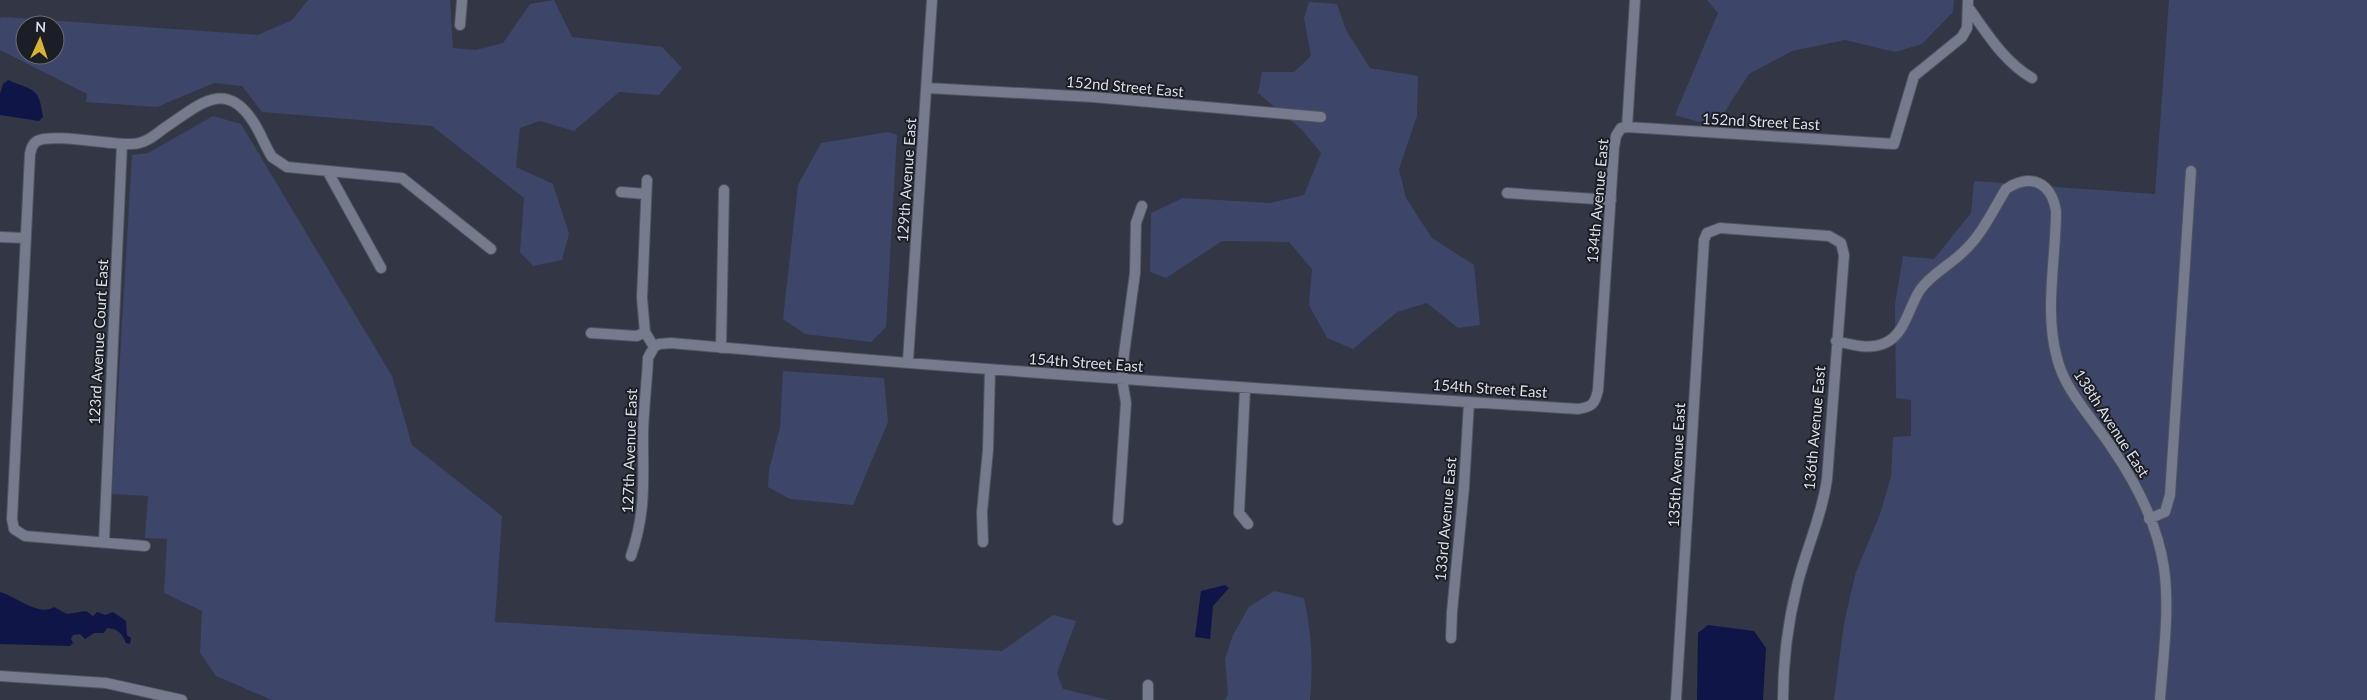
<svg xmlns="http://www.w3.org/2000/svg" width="2367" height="700" font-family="Lato,sans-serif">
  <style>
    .green { fill: #3d4669; fill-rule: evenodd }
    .water { fill: #101548 }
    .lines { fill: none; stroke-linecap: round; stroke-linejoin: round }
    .minor-casing { stroke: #505360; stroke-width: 12 }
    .minor { stroke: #757b8c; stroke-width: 10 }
    .labels { text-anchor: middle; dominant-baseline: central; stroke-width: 4; stroke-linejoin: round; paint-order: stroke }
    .street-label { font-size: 15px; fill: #dcdfe9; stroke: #1c1e25 }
  </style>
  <rect width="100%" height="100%" fill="#323645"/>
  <!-- green -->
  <path class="green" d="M308,0h142l3,48 23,2 27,-7 27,-39 24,-4 18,37 90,10 20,21 -23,27 -40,-3 -45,39 -34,-10 -20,7 -4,39 37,17 16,50 -7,26 -29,6 -13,-14 4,-54 -92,-72 -170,-14 -20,-26 -28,-3 -57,24 -71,-5 1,-8 -87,-44v-32l3,-1 255,18 34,-15zM25,25h30v30h-30z
    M1707,0h247l-1,12 -31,32 -27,8 -50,-12 -53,11 -43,23 -27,42 -23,6 -24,-7 43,-102z
    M2169,0h198v700h-533l10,-77 12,-51 24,-58 11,-37 2,-40 18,-1v-36l-15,-2 -1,-94 8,-48 31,3 37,-46 3,-32 181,13z
    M1309,2l28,2 9,26 24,38 48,8 -1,40 -18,53 7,29 26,40 42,27 6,60 -22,3 -31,-25 -30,9 -44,37 -26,-11 -18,-33 3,-36 -23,-27 -67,-1 -56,37 -16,-6 1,-59 32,-15 87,5 34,-8 17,-42 -19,-23 -44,-37 4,-21h32l17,-16 -7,-38z
    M213,116l28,8 151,252 20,69 90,71 -7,106 507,29 51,-36 23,6 -19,52 6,16 46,11h-837l-56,-24 -16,-23 2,-42 -38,-18 3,-54 -22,-1 3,-42 -36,-2 20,-339 16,-2z
    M888,132l9,3 -11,192 -15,15 -66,-8 -22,-15 15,-134 23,-42z
    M783,371l101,7 4,44 -35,83 -63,-6 -22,-12 1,-17 11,-43z
    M1274,591l30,7c8,38 9,64 6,102h-85l3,-6 -3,-35 8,-24 16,-28z"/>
  <!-- water -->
  <path class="water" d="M8,80c26,11 31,7 35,37l-4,4 -39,-6v-21l3,-10z
    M1225,585l4,3 -16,18 -3,33 -15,-2 6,-46z
    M0,592c15,4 39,25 54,15l13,7 19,-3 7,5 4,-4 8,3 8,-3 13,9 1,14 4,3 -1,6 -4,-1c-4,-10 -8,-14 -19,-15l-3,5h-10l-9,6 -5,-5 -7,1 -2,4 2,4 -3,3 -70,-2z
    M1708,625l46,6 12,17 -3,52h-66l1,-67z"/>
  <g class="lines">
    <!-- minor casing -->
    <g class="minor-casing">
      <path id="minor" d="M1968,7c19,26 35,54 64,71
        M460,25l2,-25
        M927,88l166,9 228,20
        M1627,127l8,-127
        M328,172l53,96
        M647,180l-5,118 3,34 9,15 5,-3 12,-1c302,27 604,47 907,66 14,-2 17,-5 20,-19l16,-243 2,-11 5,-8 6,-1 267,17 20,-68 48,-39 5,-9 1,-28
        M621,192l25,2
        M1507,193l104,7
        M0,237l25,1
        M591,333l46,3 8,-4
        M1836,341c16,4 34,9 49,2 20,-8 24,-37 35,-53 12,-17 29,-24 43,-38 19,-17 30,-42 43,-63 25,-16 45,-7 50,22 0,49 -12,100 1,147 8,34 39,64 57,93 23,34 44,76 50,117 6,43 -1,89 -4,132
        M721,348l3,-158
        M908,361l24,-361
        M1245,389l-6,124 9,11
        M2149,519l16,-7 5,-17 21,-324
        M1118,520l8,-117 -4,-24 2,-25 11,-81 1,-50 6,-17
        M104,541l18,-397
        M983,542l-1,-30 6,-62 2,-80
        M145,546l-120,-10 -11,-7 -2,-10 18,-365c1,-5 2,-10 7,-13 15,-8 74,4 95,3 12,0 22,-8 31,-15 34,-22 62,-53 91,-6 7,11 11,23 18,34l15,10 115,11 89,71
        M631,556c15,-44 12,-73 12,-118 0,-26 4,-54 5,-80l6,-11
        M1451,638l1,-26 12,-125 5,-85
        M0,676l106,7 76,17
        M1148,685v15
        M1676,700l28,-460 3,-7 13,-5 109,8 12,7 3,12 -17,224c-5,37 -21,70 -30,107 -9,36 -14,77 -14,114"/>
    </g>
    <!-- minor -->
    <use href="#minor" class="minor"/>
  </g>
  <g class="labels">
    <!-- street labels -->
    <g class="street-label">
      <text transform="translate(1125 86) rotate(5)">152nd Street East</text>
      <text transform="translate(1761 121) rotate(3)">152nd Street East</text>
      <text transform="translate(906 180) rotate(-86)">129th Avenue East</text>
      <text transform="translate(1597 201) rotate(-85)">134th Avenue East</text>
      <text transform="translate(98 342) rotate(-87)">123rd Avenue Court East</text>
      <text transform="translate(1086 362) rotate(4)">154th Street East</text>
      <text transform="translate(1490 388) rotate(4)">154th Street East</text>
      <text transform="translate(2112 423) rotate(57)">138th Avenue East</text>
      <text transform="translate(1814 428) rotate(-85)">136th Avenue East</text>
      <text transform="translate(629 451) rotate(-88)">127th Avenue East</text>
      <text transform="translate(1676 465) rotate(-87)">135th Avenue East</text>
      <text transform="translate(1445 519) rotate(-85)">133rd Avenue East</text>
    </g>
  </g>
  <!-- north arrow -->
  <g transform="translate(40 40) rotate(3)"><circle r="24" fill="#1c1e25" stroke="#696b73"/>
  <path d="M0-4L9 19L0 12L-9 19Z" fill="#d8b434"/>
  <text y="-8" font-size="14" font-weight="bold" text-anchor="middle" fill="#dcdfe9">N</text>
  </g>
</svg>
